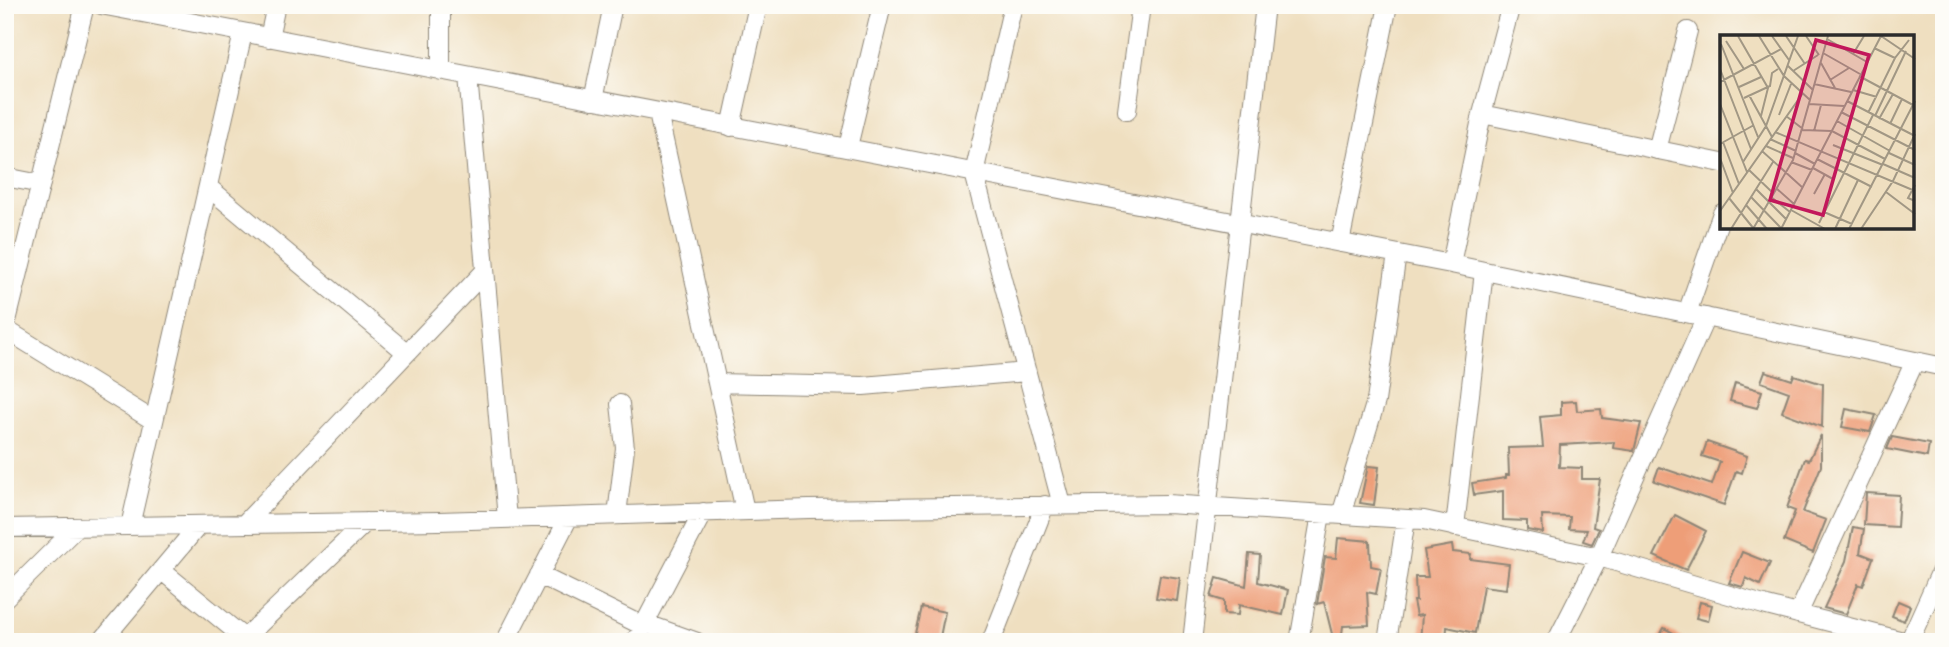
<svg xmlns="http://www.w3.org/2000/svg" width="1949" height="647" font-family="Caveat,sans-serif">
  <style>
    .building { fill: #ee9e78 }
    .lines { fill: none; stroke-linecap: round; stroke-linejoin: round }
    .minor-casing { stroke: #8d8576; stroke-width: 20 }
    .minor { stroke: #fff; stroke-width: 18 }
    .inset-road { fill: none; stroke: #a19784; stroke-width: 2 }
    .view { fill: #c2185b; fill-opacity: 0.15; stroke: #c2185b; stroke-width: 3.5 }
    .inset-edge { fill: none; stroke: #2b2b2b; stroke-width: 3.5 }
  </style>
  <rect width="100%" height="100%" fill="#fdfcf7"/>
  <filter id="ink" filterUnits="userSpaceOnUse"><feTurbulence type="fractalNoise" baseFrequency=".0143" numOctaves="2"/><feDisplacementMap in="SourceGraphic" scale="14" xChannelSelector="R" yChannelSelector="G"/><feConvolveMatrix kernelMatrix="1 2 1 2 8 2 1 2 1" color-interpolation-filters="sRGB"/></filter>
  <filter id="wash" filterUnits="userSpaceOnUse"><feTurbulence type="fractalNoise" baseFrequency=".00686" numOctaves="4" result="noise"/><feDisplacementMap in="SourceGraphic" scale="28" xChannelSelector="R" yChannelSelector="G"/><feGaussianBlur stdDeviation="1.57" result="paint"/><feColorMatrix in="noise" values="0 0 0 0 0 0 0 0 0 0 0 0 0 0 0 0 0 1.4 0 .05"/><feComposite in="paint" operator="in"/></filter>
  <g filter="url(#wash)">
    <rect width="100%" height="100%" fill="#efdfc0"/>
    <g id="blocks">
      <!-- building -->
      <path class="building" d="M1765,371l27,9 2,-5 29,9 -1,43 -40,-15 7,-20 -28,-10z
        M1735,383l27,8 -5,17 -27,-7z
        M1576,401l1,10 24,-2 1,9 39,5 -7,28 -21,-3 1,-6 -54,3 -1,22 23,1v11h18l-7,48 6,2 -7,15 -9,-3 4,-11 -18,-1 1,-12 -28,-1 1,17 -16,-3v-9l-24,-1v-29l-29,4 -2,-12 34,-5v-3h3l-1,-27 35,-1 -3,-30 21,-2v-13z
        M1846,409l30,6 -6,17 -28,-5z
        M1821,435v31l-18,46 23,8 -13,33 -29,-12 11,-30 -8,-3 18,-49 4,1z
        M1892,437l37,7 -2,13 -40,-8z
        M1707,442l40,14 -5,17 -6,-2 -12,34 -70,-24 5,-14 53,18 8,-23 -18,-6z
        M1368,466l11,1 -5,38 -14,-2z
        M1866,493l33,2 -2,32 -33,-2z
        M1675,515l31,16 -20,39 -32,-14z
        M1853,527l11,2 -4,24 13,5 -10,28 -5,-2 -12,30 -22,-6 22,-47z
        M1338,538l32,3 1,25 10,2 -5,26 -9,-2 2,33 -26,1 -2,16h-7l-10,-40 -7,2 8,-47 11,1z
        M1452,545l1,7 18,2 -1,5 39,5 -3,25 -23,-3 -8,47 -28,-6 -1,15h-26l2,-27 -6,1 -3,-15h3l-1,-24h13l-4,-27z
        M1742,552l28,11 -10,22 -14,-7 -3,9 -14,-4z
        M1249,554l11,1 -2,27 30,8 -5,25 -44,-10 -1,10 -14,-1v-13l-13,-4 6,-19 29,8z
        M1160,575l20,3 -3,23 -21,-3z
        M1898,601l12,5 -6,15 -12,-5z
        M1700,602l12,3 -4,16 -12,-3z
        M921,607l24,5 -6,30h-26z
        M1664,628l26,14h-34z"/>
    </g>
  </g>
  <g filter="url(#ink)">
    <use href="#blocks" fill-opacity="0" stroke="#8d8576" stroke-width="2"/>
    <g class="lines">
      <!-- minor casing -->
      <g class="minor-casing">
        <path id="minor" d="M85,5l-80,324 149,92
          M101,5l1350,259 493,103
          M1013,5l-39,168 88,332
          M269,38l7,-33
          M441,71v-66
          M468,76l39,443
          M593,100l20,-95
          M1127,111l14,-106
          M658,113l87,398
          M1482,114l240,49
          M731,127l27,-122
          M848,147l34,-142
          M1657,150l31,-119
          M5,177l36,7
          M208,187l199,166
          M1340,243l48,-238
          M1451,264l31,-150 29,-109
          M1687,313l35,-100
          M717,383l146,3 164,-14
          M617,515l8,-67 -5,-44
          M1341,515l35,-114 21,-147
          M244,524l241,-253
          M130,526l113,-493
          M1455,527l29,-256
          M5,528l434,-7 370,-12 358,-5 257,16 175,37 168,49 140,36
          M161,570l88,72
          M539,575l104,51
          M5,598l72,-71
          M1798,614l117,-253
          M644,623l53,19
          M245,638l121,-116
          M101,642l98,-117
          M505,642l64,-125
          M635,642l68,-130
          M991,642l54,-137
          M1192,642l73,-637
          M1299,642l22,-128
          M1387,642l19,-123
          M1556,642l43,-85 107,-240
          M1909,642l35,-78"/>
      </g>
      <!-- minor -->
      <use href="#minor" class="minor"/>
    </g>
  </g>
  <!-- overview -->
  <g transform="translate(1720 35)">
    <rect width="194" height="194" fill="#efdfc0"/>
    <path class="inset-road" d="M18,1l30,52 -7,28M39,1l25,40 26,24M52,1l17,24M66,1l19,28M86,1l13,19M161,1l34,23M107,4l40,23M6,6l18,28M1,9l37,93M154,13l21,10M103,18l37,21M133,19l11,-18M101,28l14,25M67,30l26,25M0,34l31,80M73,36l25,-16M139,41l54,29M110,45l19,-12M0,47l61,-33M94,49l37,8M19,52l22,-10M133,55l24,7M29,60l23,42M24,63l26,-12 2,-13 6,-4M127,66l68,35M0,69l27,68M89,69l35,2M121,77l74,38M148,78l27,-55 14,-18M59,80l12,-31M66,81l17,13M155,81l31,-65M159,84l14,-25M117,86l53,30M170,89l12,-25M82,95l30,1 53,28M94,96l7,-26M55,97l140,59M50,104l26,12M3,107l16,42M0,109l34,-19M113,110l50,20M46,111l27,12M42,116l41,37M75,118l20,11M169,118l26,12M0,123l13,35M97,124l55,28M23,127l23,-36 32,-90M71,127l21,8M163,129l32,14M93,133l20,11M29,135l24,23M195,150l-7,13 7,3M56,153l18,16M36,154l30,30M166,157l29,22M94,159l11,-20M31,162l30,31M51,162l19,15M9,163l25,31M26,170l21,24M71,175l34,19M0,176l83,-118M104,177l28,12M99,188l54,-108M11,194l42,-67M33,194l40,-69 35,-124M61,194l100,-193M115,194l23,-49M129,194l66,-128M141,194l32,-48 22,-47"/>
    <path class="view" d="M96,5l53,15 -46,160 -53,-15z"/>
    <rect width="194" height="194" class="inset-edge"/>
  </g>
  <!-- margin -->
  <rect width="1949" height="647" fill="none" stroke="#fdfcf7" stroke-width="28"/>
</svg>
